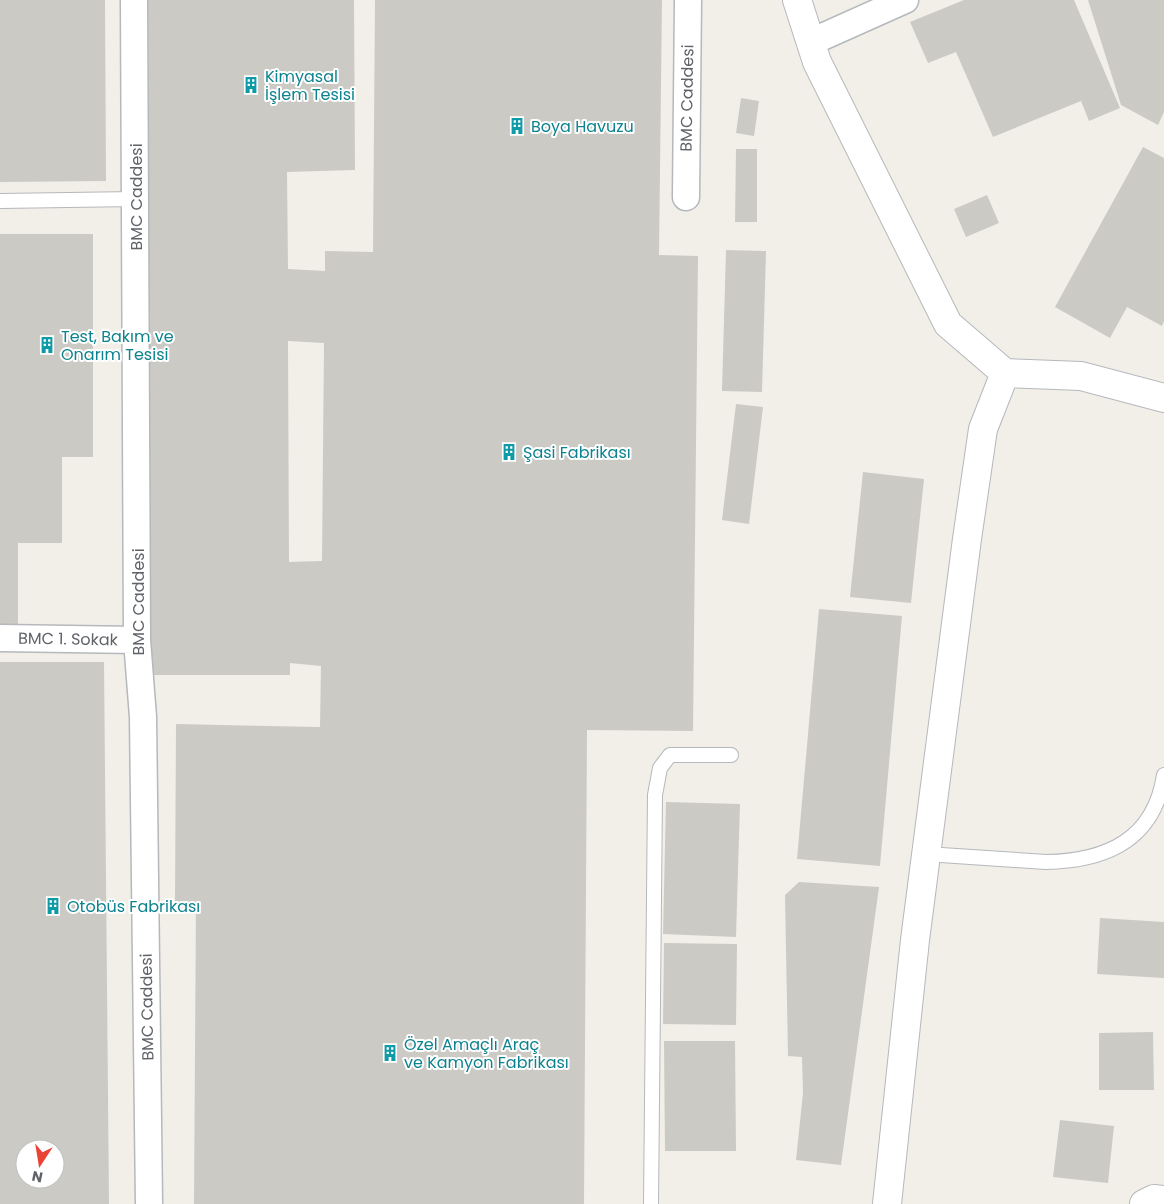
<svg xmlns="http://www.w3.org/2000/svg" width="1164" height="1204" font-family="Poppins,sans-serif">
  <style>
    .building { fill: #cccac5; fill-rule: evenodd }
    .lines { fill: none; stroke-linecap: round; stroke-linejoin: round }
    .service-casing { stroke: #b5b8bc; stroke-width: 16 }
    .minor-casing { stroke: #b5b8bc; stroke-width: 29 }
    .tertiary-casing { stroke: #b5b8bc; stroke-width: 30 }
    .service { stroke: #fff; stroke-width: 14 }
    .minor { stroke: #fff; stroke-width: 26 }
    .tertiary { stroke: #fff; stroke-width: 28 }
    .labels { text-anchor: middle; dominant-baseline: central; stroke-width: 4; stroke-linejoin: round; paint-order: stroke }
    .culture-label { font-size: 16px; fill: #0d838f; stroke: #fff; text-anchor: start }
    .street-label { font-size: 16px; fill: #5f6368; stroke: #fff }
  </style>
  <rect width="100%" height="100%" fill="#f1efe8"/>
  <!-- building -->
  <path class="building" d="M0,0h105l1,181 -106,1z
    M148,0h206l1,170 -68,2 1,97 37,2v-20l48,1 2,-252h287l-3,255 39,1 -5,475 -106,-1 -3,474h-390l2,-302h-21l1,-178 144,3 1,-61 -31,-3v12h-141l-3,-503h3zM288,341l36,2 -2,218 -33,1z
    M964,0h110l46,108 -31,13 -8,-20 -88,36 -37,-85 -28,11 -18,-41z
    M1088,0h76v112l-6,13 -37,-20z
    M741,98l18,3 -5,35 -18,-3z
    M1143,147l21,11v163l-2,5 -35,-19 -17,31 -55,-31z
    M736,149h21v73h-22z
    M987,195l12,28 -33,14 -12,-28z
    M0,234h93v223h-31v86h-44v81h-18z
    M726,250l40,1 -4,141 -40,-1z
    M736,404l27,3 -14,117 -27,-4z
    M863,472l61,7 -13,124 -61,-6z
    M819,609l83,7 -22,250 -83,-7z
    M0,662h104l5,542h-109zM25,1149h30v30h-30z
    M666,802l74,2 -4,133 -73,-3z
    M799,882l80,5 -38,278 -45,-5 7,-67 -1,-36 -14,-1 -3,-161z
    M1100,918l64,4v56l-67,-4z
    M664,943l73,1 -1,81 -73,-1z
    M1153,1032l1,58h-55v-57z
    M664,1041h71l1,110h-71z
    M1060,1120l54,6 -6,57 -55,-6z"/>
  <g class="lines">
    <!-- service casing -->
    <g class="service-casing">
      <path id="service" d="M0,201l136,-2
        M926,854l120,8c60,-1 108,-22 118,-87
        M651,1204l4,-409 5,-27 10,-13h61"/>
    </g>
    <!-- minor casing -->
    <g class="minor-casing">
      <path id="minor" d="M134,0l3,640 6,77 6,487
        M811,42l94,-42
        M686,197l2,-197
        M0,638l137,2"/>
    </g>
    <!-- tertiary casing -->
    <g class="tertiary-casing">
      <path id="tertiary" d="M797,0l20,62 131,262 57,49 76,3 83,22
        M887,1204l28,-264 52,-401 16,-110 22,-56
        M1144,1204l10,-5 10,1"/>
    </g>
    <!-- service -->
    <use href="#service" class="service"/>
    <!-- minor -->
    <use href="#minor" class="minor"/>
    <!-- tertiary -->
    <use href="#tertiary" class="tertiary"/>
  </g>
  <!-- icons -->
  <defs>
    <g id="building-bare" transform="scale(1.35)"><path d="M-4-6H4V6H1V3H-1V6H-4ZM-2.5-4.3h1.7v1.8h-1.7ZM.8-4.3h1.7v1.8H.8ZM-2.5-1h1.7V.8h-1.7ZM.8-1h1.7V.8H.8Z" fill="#0f9aa8" stroke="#fff" stroke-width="2.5" paint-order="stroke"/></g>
  </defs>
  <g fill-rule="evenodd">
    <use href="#building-bare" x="251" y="85"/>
    <use href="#building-bare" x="517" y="126"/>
    <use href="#building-bare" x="47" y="345"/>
    <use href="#building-bare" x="509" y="452"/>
    <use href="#building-bare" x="53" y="906"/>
    <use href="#building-bare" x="390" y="1053"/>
  </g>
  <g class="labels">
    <!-- culture labels -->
    <g class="culture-label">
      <text x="265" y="76">Kimyasal<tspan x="265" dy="18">İşlem Tesisi</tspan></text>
      <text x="531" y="126">Boya Havuzu</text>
      <text x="61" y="336">Test, Bakım ve<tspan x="61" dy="18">Onarım Tesisi</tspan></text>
      <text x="523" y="452">Şasi Fabrikası</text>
      <text x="67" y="906">Otobüs Fabrikası</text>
      <text x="404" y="1044">Özel Amaçlı Araç<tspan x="404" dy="18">ve Kamyon Fabrikası</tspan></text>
    </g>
    <!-- street labels -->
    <g class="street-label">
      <text transform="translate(687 98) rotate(-89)">BMC Caddesi</text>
      <text transform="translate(136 197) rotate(-90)">BMC Caddesi</text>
      <text transform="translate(138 602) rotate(-90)">BMC Caddesi</text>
      <text transform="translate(68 639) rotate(1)">BMC 1. Sokak</text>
      <text transform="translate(147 1007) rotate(-91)">BMC Caddesi</text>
    </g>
  </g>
  <!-- north arrow -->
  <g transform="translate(40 1164) rotate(192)"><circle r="24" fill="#ffffff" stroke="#bfc1c3"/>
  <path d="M0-4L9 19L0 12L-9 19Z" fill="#ea4335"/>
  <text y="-8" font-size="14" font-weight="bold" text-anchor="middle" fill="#5f6368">N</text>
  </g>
</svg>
